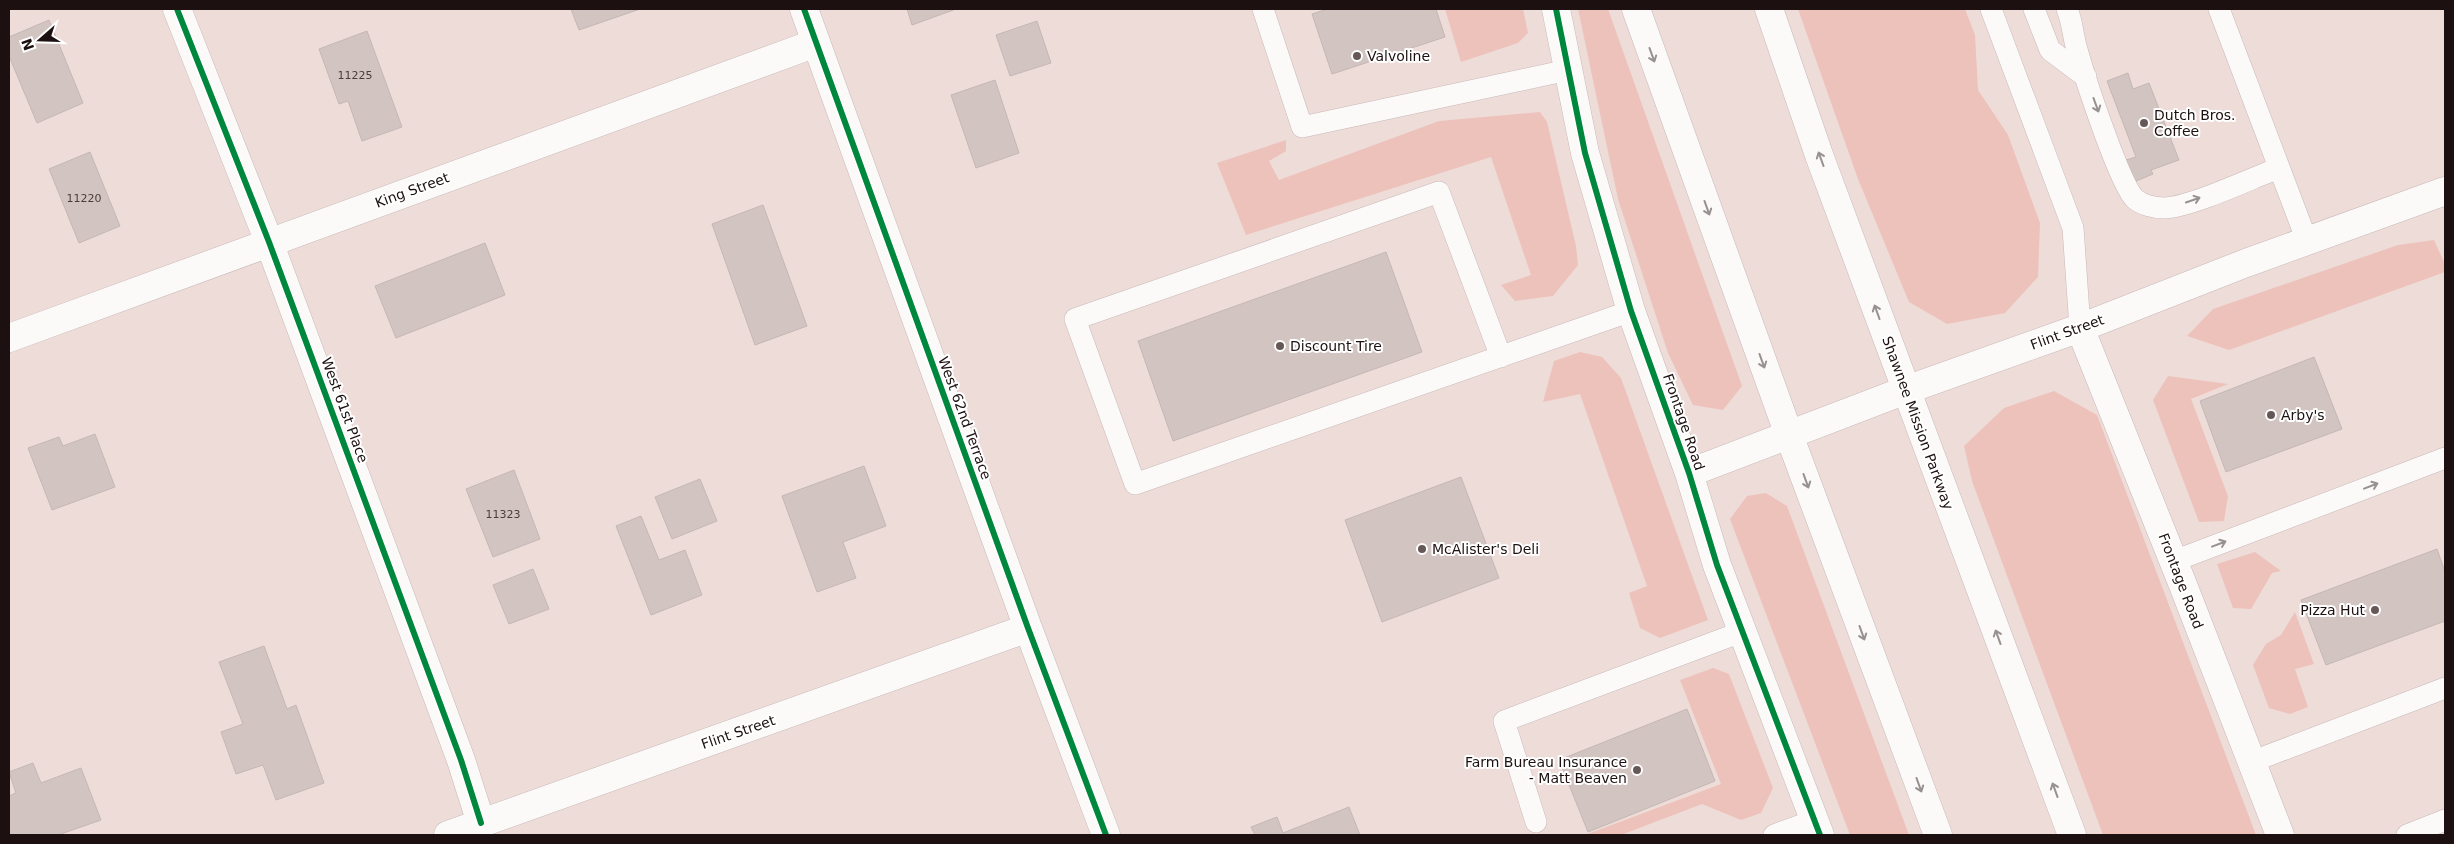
<svg xmlns="http://www.w3.org/2000/svg" width="2454" height="844" font-family="'DejaVu Sans',sans-serif">
  <style>
    .green { fill: #edc2bb }
    .building { fill: #d2c4c1; stroke: #c4b7b4 }
    .lines { fill: none; stroke-linecap: round; stroke-linejoin: round }
    .service-casing { stroke: #c7b9b7; stroke-width: 22 }
    .minor-casing { stroke: #c7b9b7; stroke-width: 29 }
    .trunk-casing { stroke: #c7b9b7; stroke-width: 29 }
    .service { stroke: #fcfaf9; stroke-width: 21 }
    .minor { stroke: #fcfaf9; stroke-width: 28 }
    .trunk { stroke: #fcfaf9; stroke-width: 28 }
    .cycleway-casing { stroke: #fff; stroke-width: 9 }
    .cycleway { stroke: #00873e; stroke-width: 6 }
    .oneway { stroke: #979190 }
    .poi-dot { fill: #665856; stroke: #fff; stroke-width: 2 }
    .labels { text-anchor: middle; dominant-baseline: central; stroke-width: 4; stroke-linejoin: round; paint-order: stroke }
    .number-label { font-size: 11px; fill: #4a3e3c }
    .poi-label { font-size: 14px; fill: #1c1110; stroke: #fff; text-anchor: start }
    .street-label { font-size: 14px; fill: #1c1110; stroke: #fff }
  </style>
  <rect width="100%" height="100%" fill="#eedcd9"/>
  <!-- green -->
  <path class="green" d="M1445,9h78l5,24 -10,10 -57,19z
    M1578,9h30l134,377 -19,24 -30,-5 -25,-52 -50,-154z
    M1798,9h167l10,26 3,55 30,45 32,88 -2,54 -33,36 -58,11 -38,-22 -51,-123z
    M1540,112l7,10 29,124 2,19 -25,31 -38,5 -14,-16 30,-10 -40,-118 -245,78 -29,-72 69,-23v11l-17,10 10,19 160,-59z
    M2434,240l11,24v8l-216,78 -42,-14 26,-27 185,-64z
    M1580,352l22,5 19,21 87,242 -48,18 -20,-10 -11,-35 18,-7 -67,-192 -37,8 11,-41z
    M2168,376l60,8 -37,15 37,97 -4,25 -25,1 -46,-122z
    M2054,391l43,24 159,420h-153l-131,-354 -8,-35 40,-38z
    M1766,493l21,13 122,329h-59l-120,-316 17,-23z
    M2255,552l26,19 -9,2 -21,36 -18,-1 -16,-44z
    M2295,612l19,52 -19,5 13,38 -18,7 -21,-6 -16,-43 13,-21 15,-9z
    M1713,668l16,6 44,114 -12,25 -20,7 -39,-16 -81,31h-36l136,-51 -41,-104z"/>
  <!-- building -->
  <path class="building" d="M571,9h69l-61,21z
    M907,9h49l-44,16z
    M1328,9h108l9,28 -113,37 -20,-60z
    M49,20l34,83 -46,20 -28,-67v-19z
    M1037,21l14,42 -41,13 -14,-41z
    M367,31l35,96 -40,14 -14,-40 -9,3 -20,-55z
    M2128,73l5,16 16,-6 30,77 -28,10 2,4 -19,8 -8,-22 10,-3 -29,-76z
    M995,80l24,73 -43,15 -25,-73z
    M90,152l30,74 -41,17 -30,-74z
    M763,205l44,121 -52,19 -43,-121z
    M485,243l20,52 -109,43 -21,-52z
    M1386,252l36,100 -249,89 -35,-100z
    M2314,357l28,72 -116,43 -26,-71z
    M95,434l20,53 -63,23 -24,-62 31,-11 4,9z
    M864,466l22,60 -43,16 13,36 -39,14 -35,-96z
    M514,470l26,69 -47,18 -27,-68z
    M1461,477l38,101 -117,44 -37,-102z
    M700,479l17,42 -45,18 -17,-42z
    M641,516l18,44 26,-10 17,45 -51,20 -35,-89z
    M2437,549l8,23v49l-119,44 -25,-65z
    M533,569l16,40 -40,15 -16,-39z
    M264,646l23,63 9,-4 28,78 -48,17 -13,-35 -27,9 -15,-42 22,-8 -24,-62z
    M1687,709l28,72 -127,51 -29,-72z
    M33,763l8,20 40,-15 20,52 -43,15h-49v-39l7,-3 -7,-21z
    M1349,807l11,28h-105l-4,-8 26,-10 6,16z"/>
  <g class="lines">
    <!-- service casing -->
    <g class="service-casing">
      <path id="service" d="M1263,9l39,118 266,-57
        M1991,9l82,219 7,100
        M2034,9l16,41 36,27
        M2067,9c6,14 6,30 11,44 7,25 42,132 57,146 7,6 19,9 29,9 25,0 88,-30 115,-40
        M2219,9l88,232
        M1501,357l-62,-165 -364,127 60,165 496,-173
        M2174,561l271,-103
        M2251,762l194,-74
        M1536,822l-32,-101 240,-90
        M1774,835l41,-15
        M2407,835l38,-15"/>
    </g>
    <!-- minor casing -->
    <g class="minor-casing">
      <path id="minor" d="M177,9l92,233 192,518 20,63
        M804,9l224,619 78,207
        M1556,9l29,144 46,158 58,162 28,92 103,270
        M2080,328l103,257 97,250
        M9,338l807,-295
        M1689,473l217,-83 174,-62 166,-65 199,-72
        M448,835l580,-207"/>
    </g>
    <!-- trunk casing -->
    <g class="trunk-casing">
      <path id="trunk" d="M1636,9l153,426 149,400
        M1769,9l50,146 253,680"/>
    </g>
    <!-- service -->
    <use href="#service" class="service"/>
    <!-- minor -->
    <use href="#minor" class="minor"/>
    <!-- trunk -->
    <use href="#trunk" class="trunk"/>
    <!-- cycleway casing -->
    <g class="cycleway-casing">
      <path id="cycleway" d="M177,9l92,233 192,518 20,63
        M804,9l224,619 78,207
        M1556,9l29,144 46,158 58,162 28,92 103,270"/>
    </g>
    <!-- cycleway -->
    <use href="#cycleway" class="cycleway"/>
  </g>
  <!-- one-way arrows -->
  <defs><path id="oneway-shaft" d="M-6 0H5M1.5-3L5.5 0L1.5 3" fill="none" stroke-width="1.6" stroke-linecap="round" stroke-linejoin="round" transform="scale(1.25)"/></defs>
  <g class="oneway">
    <use href="#oneway-shaft" transform="translate(1652 55) rotate(70)"/>
    <use href="#oneway-shaft" transform="translate(2096 105) rotate(70)"/>
    <use href="#oneway-shaft" transform="translate(1821 159) rotate(-110)"/>
    <use href="#oneway-shaft" transform="translate(2193 200) rotate(-19)"/>
    <use href="#oneway-shaft" transform="translate(1707 208) rotate(70)"/>
    <use href="#oneway-shaft" transform="translate(1877 312) rotate(-110)"/>
    <use href="#oneway-shaft" transform="translate(1762 361) rotate(70)"/>
    <use href="#oneway-shaft" transform="translate(1806 481) rotate(70)"/>
    <use href="#oneway-shaft" transform="translate(2371 486) rotate(-21)"/>
    <use href="#oneway-shaft" transform="translate(2219 544) rotate(-21)"/>
    <use href="#oneway-shaft" transform="translate(1862 633) rotate(70)"/>
    <use href="#oneway-shaft" transform="translate(1998 637) rotate(-110)"/>
    <use href="#oneway-shaft" transform="translate(1919 785) rotate(70)"/>
    <use href="#oneway-shaft" transform="translate(2055 790) rotate(-110)"/>
  </g>
  <!-- markers -->
  <g class="poi-dot">
    <circle cx="1357" cy="56" r="5"/>
    <circle cx="2144" cy="123" r="5"/>
    <circle cx="1280" cy="346" r="5"/>
    <circle cx="2271" cy="415" r="5"/>
    <circle cx="1422" cy="549" r="5"/>
    <circle cx="2375" cy="610" r="5"/>
    <circle cx="1637" cy="770" r="5"/>
  </g>
  <g class="labels">
    <!-- number labels -->
    <g class="number-label">
      <text x="355" y="75">11225</text>
      <text x="84" y="198">11220</text>
      <text x="503" y="514">11323</text>
    </g>
    <!-- poi labels -->
    <g class="poi-label">
      <text x="1367" y="56">Valvoline</text>
      <text x="2154" y="115">Dutch Bros.<tspan x="2154" dy="16">Coffee</tspan></text>
      <text x="1290" y="346">Discount Tire</text>
      <text x="2281" y="415">Arby's</text>
      <text x="1432" y="549">McAlister's Deli</text>
      <text x="2365" y="610" text-anchor="end">Pizza Hut</text>
      <text x="1627" y="762" text-anchor="end">Farm Bureau Insurance<tspan x="1627" dy="16">- Matt Beaven</tspan></text>
    </g>
    <!-- street labels -->
    <g class="street-label">
      <text transform="translate(412 190) rotate(-20)">King Street</text>
      <text transform="translate(2067 332) rotate(-20)">Flint Street</text>
      <text transform="translate(345 410) rotate(70)">West 61st Place</text>
      <text transform="translate(965 418) rotate(70)">West 62nd Terrace</text>
      <text transform="translate(1684 422) rotate(71)">Frontage Road</text>
      <text transform="translate(1918 423) rotate(70)">Shawnee Mission Parkway</text>
      <text transform="translate(2181 581) rotate(69)">Frontage Road</text>
      <text transform="translate(738 732) rotate(-19)">Flint Street</text>
    </g>
  </g>
  <!-- border -->
  <rect width="2454" height="844" fill="none" stroke="#1c1110" stroke-width="20"/>
  <!-- north arrow -->
  <g transform="translate(40 40) rotate(250)" stroke="#ffffff" stroke-width="4" paint-order="stroke">
  <path d="M0-4L9 19L0 12L-9 19Z" fill="#1c1110"/>
  <text y="-8" font-size="14" font-weight="bold" text-anchor="middle" fill="#1c1110">N</text>
  </g>
</svg>
